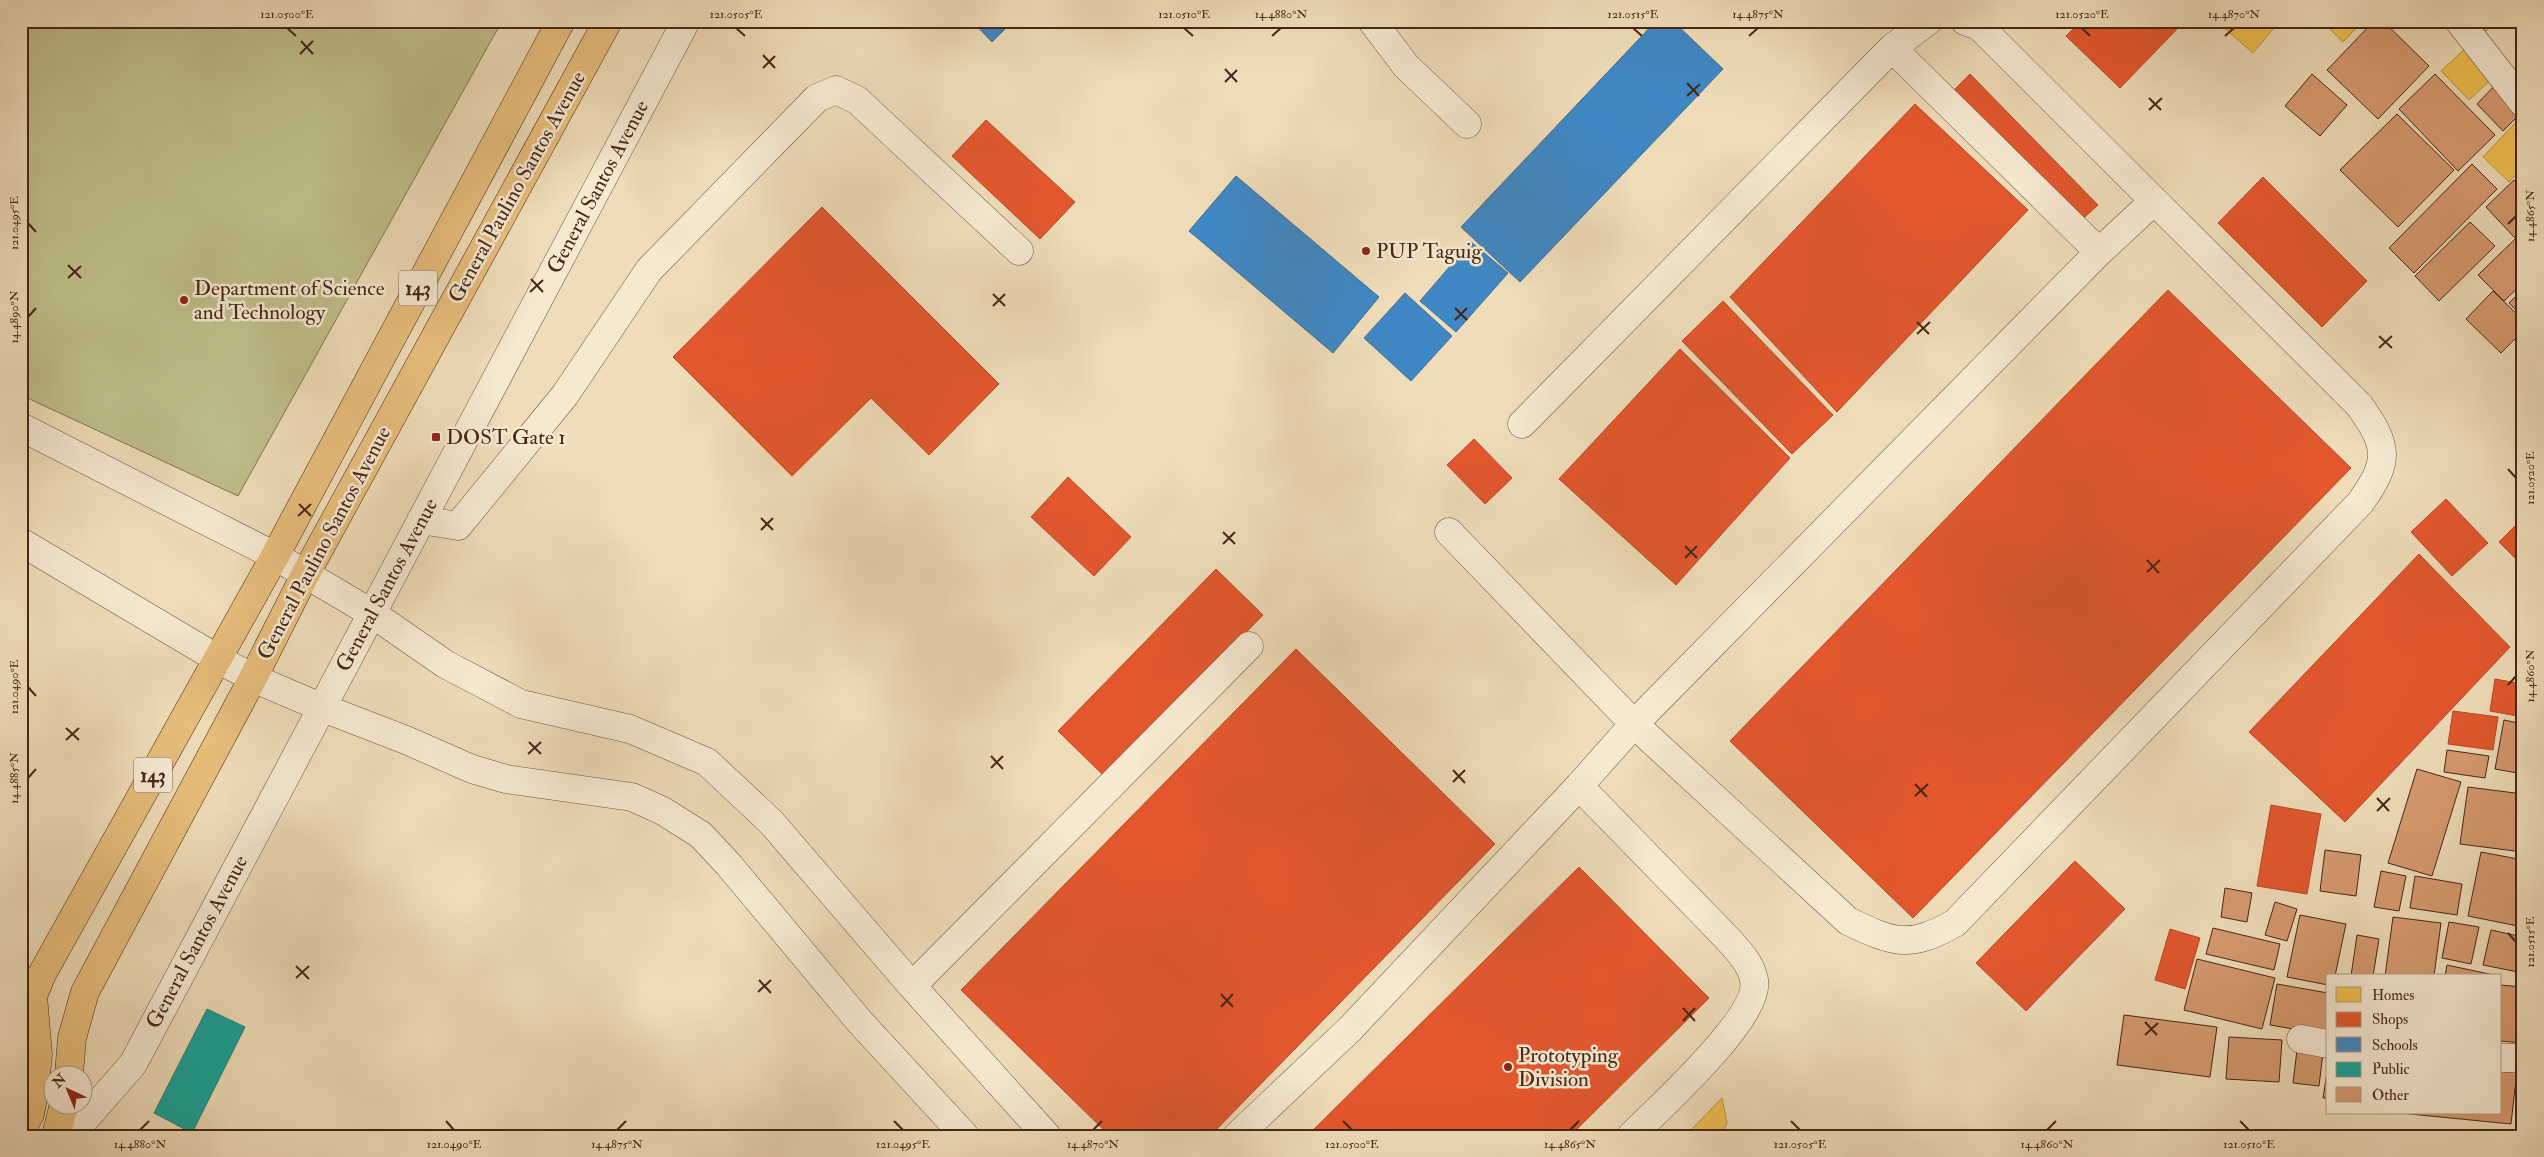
<svg xmlns="http://www.w3.org/2000/svg" width="2544" height="1157" font-family="'IM FELL Double Pica',serif">
  <style>
    .green { fill: #bfbf8b; stroke: #837250 }
    .homes { fill: #f2c14e; stroke: #bf923d }
    .shops { fill: #e4572e; stroke: #b54827 }
    .schools { fill: #3f88c5; stroke: #416b90 }
    .public { fill: #17a398; stroke: #257e71 }
    .building { fill: #d79a70; stroke: #472616 }
    .lines { fill: none; stroke-linecap: round; stroke-linejoin: round }
    .minor-casing { stroke: #71543f; stroke-width: 29 }
    .major-casing { stroke: #472616; stroke-width: 29 }
    .minor { stroke: #f5e9d2; stroke-width: 28 }
    .major { stroke: #e8be7c; stroke-width: 28 }
    .ticks { fill: none; stroke: #472616; stroke-width: 2 }
    .poi-dot { fill: #8f2418; stroke: #f5e9d2; stroke-width: 2 }
    .labels { text-anchor: middle; dominant-baseline: central; stroke-width: 5; stroke-linejoin: round; paint-order: stroke }
    .shield { fill: #f5e9d2; stroke: #7b604e; stroke-width: 1 }
    .shield-label { font-size: 20px; font-weight: bold; fill: #472616 }
    .street-label { font-size: 21px; fill: #472616; stroke: #f5e9d2 }
    .poi-label { font-size: 21px; fill: #472616; stroke: #f5e9d2; text-anchor: start }
    .neatline { fill: none; stroke: #472616; stroke-width: 2 }
    .ticks-label { font-size: 12px; text-anchor: middle; fill: #472616 }
  </style>
  <rect width="100%" height="100%" fill="#efddb9"/>
  <filter id="stains"><feTurbulence type="fractalNoise" baseFrequency=".004" numOctaves="4"/><feColorMatrix values="0 0 0 0 .2 0 0 0 0 .09 0 0 0 0 .02 0 0 0 .5 -.17"/></filter>
  <radialGradient id="worn" r=".72"><stop offset=".6" stop-color="#630" stop-opacity="0"/><stop offset="1" stop-color="#630" stop-opacity=".3"/></radialGradient>
  <!-- green -->
  <path class="green" d="M26,21h476l-264,475 -217,-101v-366z"/>
  <!-- homes -->
  <path class="homes" d="M2216,21h64l-27,32z
    M2322,21h41l-20,21z
    M2476,21h20l-10,10z
    M2469,45l28,29 -28,26 -28,-29z
    M2518,120l5,5v43l-14,14 -26,-25z
    M1722,1098l5,25 -6,13h-24l-6,-6z"/>
  <!-- shops -->
  <path class="shops" d="M2053,21h13l-6,7z
    M2081,21h96l4,4 -61,63 -54,-52z
    M1970,74l128,131 -23,21 -127,-130z
    M1915,104l113,106 -191,202 -107,-115z
    M986,120l89,82 -35,37 -88,-83z
    M2263,177l104,104 -45,46 -104,-104z
    M822,207l177,177 -70,71 -58,-57 -79,78 -119,-119z
    M2168,290l183,178 -438,450 -183,-177z
    M1723,301l110,114 -41,39 -110,-113z
    M1680,349l110,109 -114,127 -117,-106z
    M1474,439l38,39 -27,26 -38,-39z
    M1068,477l63,60 -37,39 -63,-59z
    M2446,499l42,44 -36,33 -41,-44z
    M2523,518v48l-24,-24z
    M2419,554l91,93 -165,175 -96,-90z
    M1216,569l47,46 -158,162 -47,-46z
    M1296,649l199,195 -285,292h-100l-149,-146z
    M2495,679l28,5v33l-33,-6z
    M2453,711l45,6 -5,33 -45,-6z
    M2271,805l50,9 -14,80 -50,-8z
    M2075,861l50,48 -99,102 -50,-48z
    M1579,867l130,131 -139,138h-263z
    M2170,929l30,9 -15,51 -30,-9z"/>
  <!-- schools -->
  <path class="schools" d="M972,21h41l-21,21z
    M1656,21h17l50,48 -203,213 -59,-55z
    M1236,176l143,121 -46,56 -144,-122z
    M1471,242l37,31 -52,59 -36,-31z
    M1405,293l47,43 -41,45 -47,-43z"/>
  <!-- public -->
  <path class="public" d="M207,1009l38,18 -53,106 -38,-20z"/>
  <!-- building -->
  <path class="building" d="M2374,21h9l46,45 -51,53 -51,-49z
    M2312,74l35,31 -27,31 -35,-30z
    M2435,74l60,61 -37,36 -59,-62z
    M2498,82l25,29 -20,20 -26,-27z
    M2397,114l57,56 -56,57 -58,-57z
    M2472,164l25,25 -83,84 -25,-25z
    M2514,180l9,10v41l-8,7 -29,-31z
    M2470,222l25,24 -56,55 -24,-25z
    M2515,239l8,8v36l-19,18 -26,-26z
    M2523,289v28l-14,-14z
    M2493,291l30,29v11l-22,22 -35,-34z
    M2504,720l19,4v50l-28,-5z
    M2447,750l42,6 -4,22 -41,-6z
    M2417,769l44,13 -29,94 -44,-13z
    M2468,787l55,7v58l-63,-8z
    M2325,850l36,5 -5,41 -36,-5z
    M2481,852l42,8v67l-55,-11z
    M2381,871l25,5 -7,35 -25,-4z
    M2415,876l47,8 -5,31 -47,-7z
    M2225,888l27,5 -5,29 -26,-5z
    M2275,902l22,7 -10,32 -22,-6z
    M2300,915l46,9 -11,52h-7v9l-41,-8z
    M2393,917l48,6 -7,53h-49z
    M2449,922l30,5 -8,37 -29,-6z
    M2213,928l67,16 -6,26 -68,-16z
    M2491,930l32,7v36l-40,-8z
    M2357,935l22,4 -6,37h-22z
    M2197,959l78,19 -13,51 -78,-19z
    M2447,965l47,10 -1,1h-48z
    M2277,984l51,9v42l-58,-10z
    M2500,985l23,2v56l-23,-2z
    M2124,1015l93,12 -7,50 -93,-12z
    M2229,1037l53,3 -3,42 -53,-3z
    M2297,1050l26,3 -4,33 -26,-3z
    M2328,1066v32h-5z
    M2500,1068l17,2 -6,54 -111,-11h100z"/>
  <g class="lines">
    <!-- minor casing -->
    <g class="minor-casing">
      <path id="minor" d="M1372,21l34,45 61,58
        M2459,21l64,82
        M1892,48l207,204
        M1522,424l370,-376 36,-27
        M21,427l254,129 98,58 72,50 76,40 109,25 77,33 64,60 141,164 135,150
        M421,520l37,6 107,-131 84,-125 168,-172 19,-8 21,10 162,151
        M1449,532l185,192 214,197c46,22 61,28 107,2l405,-420c30,-42 29,-56 -1,-98l-380,-379 -14,-5
        M21,542l197,117 35,19 70,30 83,32 66,29 34,10 126,18 31,14 38,24 27,29 132,158 105,114
        M1579,786l146,150c11,12 26,27 29,44 7,37 -96,129 -123,156
        M912,986l337,-340
        M2301,1039l27,5
        M2500,1058h23
        M70,1136l63,-72 553,-1043
        M1237,1136l113,-107 229,-243 55,-62 465,-472 55,-51"/>
    </g>
    <!-- major casing -->
    <g class="major-casing">
      <path id="major" d="M69,1074l3,-36 13,-46 168,-314 52,-103 303,-554
        M21,1130l9,-16 5,-27 3,-33 -5,-58 9,-22 233,-418 286,-535
        M56,1136l8,-32"/>
    </g>
    <!-- minor -->
    <use href="#minor" class="minor"/>
    <!-- major -->
    <use href="#major" class="major"/>
  </g>
  <!-- ticks -->
  <path class="ticks" d="M287,28l9,8M736,28l9,8M1184,28l9,8M1633,28l9,8M2082,28l8,8M1272,36l9,-8M1749,36l9,-8M2225,36l9,-8M301,41l12,13M300,54l13,-13M763,55l12,13M763,68l12,-12M1225,69l12,13M1225,82l12,-12M1687,83l12,13M1687,96l13,-12M2149,98l12,12M2149,110l13,-12M28,223l8,9M2508,224l8,-8M68,265l13,13M68,278l13,-12M531,279l12,13M530,292l13,-12M993,294l12,12M993,306l12,-12M1455,308l12,12M28,317l8,-9M1455,320l12,-12M1917,322l12,12M1917,334l13,-12M2379,336l13,12M2379,348l13,-12M2508,469l8,9M299,504l12,12M298,516l13,-12M761,518l12,12M761,530l12,-12M1223,532l12,12M1223,544l12,-12M1685,546l12,12M1685,558l12,-12M2147,560l12,13M2147,572l13,-12M2508,685l8,-9M28,687l8,9M66,728l13,12M66,740l13,-12M529,742l12,12M528,754l13,-12M991,756l12,13M991,768l12,-12M1453,770l12,13M28,778l8,-9M1453,782l12,-12M1915,784l12,13M1915,796l13,-12M2377,798l12,13M2377,811l13,-13M2508,933l8,9M296,966l13,13M296,978l13,-12M759,980l12,13M758,992l13,-12M1221,994l12,13M1221,1007l12,-13M1683,1008l12,13M1683,1021l12,-13M2145,1022l12,13M2145,1035l13,-12M446,1121l8,9M894,1121l9,9M1343,1121l9,9M1791,1121l9,9M2240,1121l9,9M140,1130l9,-9M617,1130l9,-9M1093,1130l9,-9M1570,1130l9,-9M2047,1130l9,-9"/>
  <!-- markers -->
  <g class="poi-dot">
    <circle cx="1366" cy="251" r="5"/>
    <circle cx="184" cy="300" r="5"/>
    <rect x="431" y="432" width="10" height="10" rx="2.5"/>
    <circle cx="1508" cy="1067" r="5"/>
  </g>
  <g class="labels">
    <!-- shield labels -->
    <g class="shield">
      <rect x="399" y="270.5" width="38" height="35" rx="4"/>
      <rect x="134" y="757.5" width="38" height="35" rx="4"/>
    </g>
    <g class="shield-label">
      <text x="418" y="288">143</text>
      <text x="153" y="775">143</text>
    </g>
    <!-- street labels -->
    <g class="street-label">
      <text transform="translate(517 187) rotate(-61)">General Paulino Santos Avenue</text>
      <text transform="translate(598 187) rotate(-62)">General Santos Avenue</text>
      <text transform="translate(324 543) rotate(-62)">General Paulino Santos Avenue</text>
      <text transform="translate(387 585) rotate(-62)">General Santos Avenue</text>
      <text transform="translate(197 942) rotate(-62)">General Santos Avenue</text>
    </g>
    <!-- poi labels -->
    <g class="poi-label">
      <text x="1376" y="251">PUP Taguig</text>
      <text x="194" y="288">Department of Science<tspan x="194" dy="24">and Technology</tspan></text>
      <text x="446" y="437">DOST Gate 1</text>
      <text x="1518" y="1055">Prototyping<tspan x="1518" dy="24">Division</tspan></text>
    </g>
  </g>
  <!-- margin -->
  <rect width="2544" height="1157" fill="none" stroke="#efddb9" stroke-width="55"/>
  <!-- legend -->
  <rect x="2326" y="974" width="175" height="140" fill="#f5e9d2" stroke="#af9b87"/>
  <rect x="2336" y="987" width="25" height="15" fill="#f2c14e" stroke="#af9b87"/>
  <text x="2372" y="1000" font-size="15" fill="#472616">Homes</text>
  <rect x="2336" y="1012" width="25" height="15" fill="#e4572e" stroke="#af9b87"/>
  <text x="2372" y="1024" font-size="15" fill="#472616">Shops</text>
  <rect x="2336" y="1037" width="25" height="15" fill="#3f88c5" stroke="#af9b87"/>
  <text x="2372" y="1050" font-size="15" fill="#472616">Schools</text>
  <rect x="2336" y="1062" width="25" height="15" fill="#17a398" stroke="#af9b87"/>
  <text x="2372" y="1074" font-size="15" fill="#472616">Public</text>
  <rect x="2336" y="1087" width="25" height="15" fill="#d79a70" stroke="#af9b87"/>
  <text x="2372" y="1100" font-size="15" fill="#472616">Other</text>
  <!-- north arrow -->
  <g transform="translate(68 1090) rotate(316)"><circle r="24" fill="#f5e9d2" stroke="#af9b87"/>
  <path d="M0-4L9 19L0 12L-9 19Z" fill="#8f2418"/>
  <text y="-8" font-size="14" font-weight="bold" text-anchor="middle" fill="#472616">N</text>
  </g>
  <rect x="28" y="28" width="2488" height="1102" class="neatline"/>
  <g class="ticks-label">
    <text x="287" y="18">121.0500°E</text>
    <text x="736" y="18">121.0505°E</text>
    <text x="1184" y="18">121.0510°E</text>
    <text x="1281" y="18">14.4880°N</text>
    <text x="1633" y="18">121.0515°E</text>
    <text x="1758" y="18">14.4875°N</text>
    <text x="2082" y="18">121.0520°E</text>
    <text x="2234" y="18">14.4870°N</text>
    <text transform="translate(2530 216) rotate(-90)" y="4">14.4865°N</text>
    <text transform="translate(14 223) rotate(-90)" y="4">121.0495°E</text>
    <text transform="translate(14 317) rotate(-90)" y="4">14.4890°N</text>
    <text transform="translate(2530 478) rotate(-90)" y="4">121.0520°E</text>
    <text transform="translate(2530 676) rotate(-90)" y="4">14.4860°N</text>
    <text transform="translate(14 687) rotate(-90)" y="4">121.0490°E</text>
    <text transform="translate(14 778) rotate(-90)" y="4">14.4885°N</text>
    <text transform="translate(2530 942) rotate(-90)" y="4">121.0515°E</text>
    <text x="140" y="1148">14.4880°N</text>
    <text x="454" y="1148">121.0490°E</text>
    <text x="617" y="1148">14.4875°N</text>
    <text x="903" y="1148">121.0495°E</text>
    <text x="1093" y="1148">14.4870°N</text>
    <text x="1352" y="1148">121.0500°E</text>
    <text x="1570" y="1148">14.4865°N</text>
    <text x="1800" y="1148">121.0505°E</text>
    <text x="2047" y="1148">14.4860°N</text>
    <text x="2249" y="1148">121.0510°E</text>
  </g>
  <rect width="100%" height="100%" filter="url(#stains)"/>
  <rect width="100%" height="100%" fill="url(#worn)"/>
</svg>
